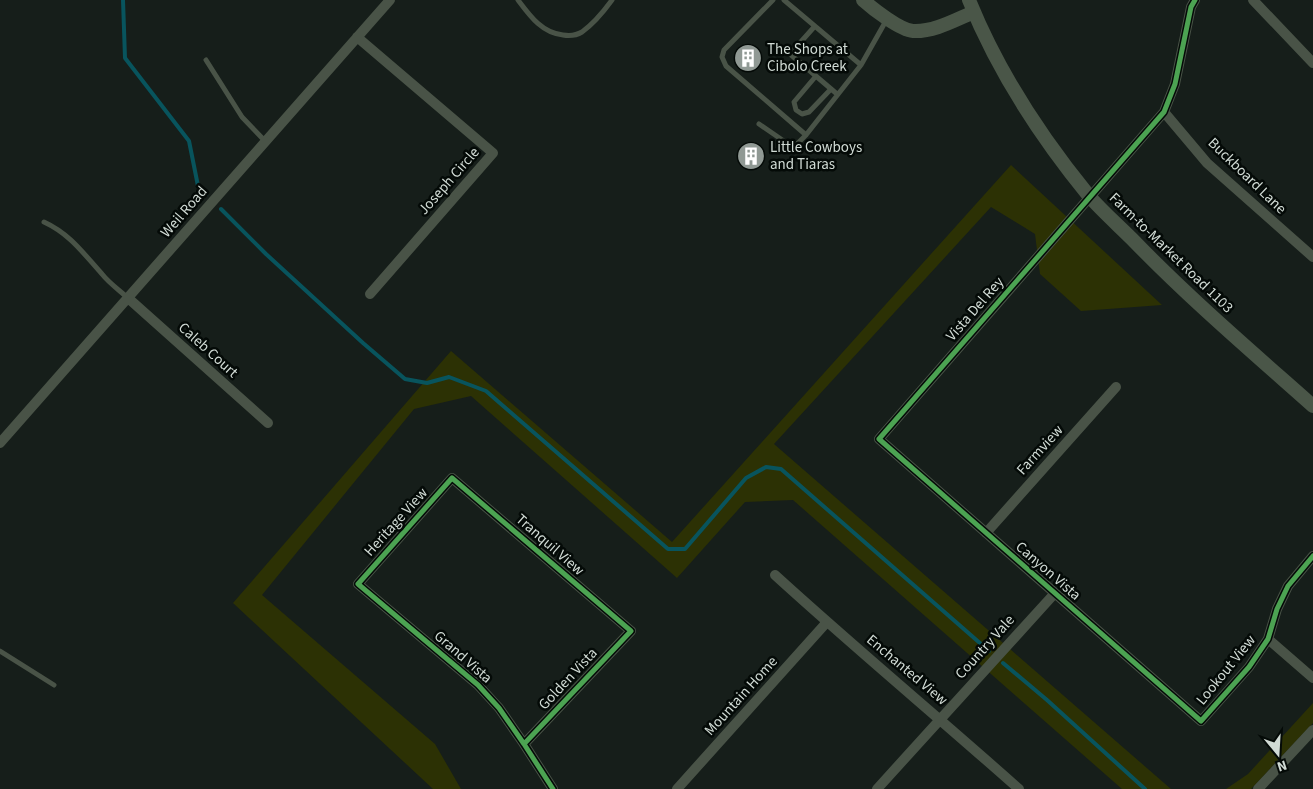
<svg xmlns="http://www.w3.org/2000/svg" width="1313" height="789" font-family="'Source Sans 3',sans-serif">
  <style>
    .green { fill: #2c3104 }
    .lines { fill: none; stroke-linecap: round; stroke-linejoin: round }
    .stream { stroke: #08545d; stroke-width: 4 }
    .lane { stroke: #495347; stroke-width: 5 }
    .street { stroke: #495347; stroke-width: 10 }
    .secondary { stroke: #4a5648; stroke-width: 14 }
    .cycleway-casing { stroke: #040a07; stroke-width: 8 }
    .cycleway { stroke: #4ca352; stroke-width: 5 }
    .labels { text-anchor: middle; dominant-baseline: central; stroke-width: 5; stroke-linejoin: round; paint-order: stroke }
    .poi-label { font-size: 15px; fill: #d1dbd5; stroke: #040a07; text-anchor: start }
    .street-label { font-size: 15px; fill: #d1dbd5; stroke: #040a07 }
  </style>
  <rect width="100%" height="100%" fill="#161e1a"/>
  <!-- green -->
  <path class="green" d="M1011,165l151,140 -81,6 -41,-37 -5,-40 -44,-27 -217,237 397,345h-49l-329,-289 -48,2 -68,76 -206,-182 -57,13 -152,186 173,149 26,45h-28l-200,-186 218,-252 221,191z
    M1313,703v20l-62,66h-25l22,-15z"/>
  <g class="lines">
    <!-- stream -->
    <path class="stream" d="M123,0l2,58 64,83 9,45 8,8
      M221,209l45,45 97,89 42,36 22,4 22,-6 37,14 182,158h17l61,-71 20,-11 15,2 208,182
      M1003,663l44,37 98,89"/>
    <!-- lane -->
    <path class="lane" d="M518,0c12,16 24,33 45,35 6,1 14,0 19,-3 11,-8 22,-21 30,-32
      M773,0l-49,50 -2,7 4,9 80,69
      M784,0l77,65
      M815,26l-25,28 47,40
      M206,60l36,57 23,24
      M816,76l-22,26 2,8 6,4 7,-2 22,-23
      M759,124l32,22h4l11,-11 55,-70 26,-46
      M44,222c26,12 39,31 58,52 7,9 17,16 26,24
      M0,651l54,34"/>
    <!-- street -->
    <path class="street" d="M1195,0l-4,7 -16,77 -11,28 -285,327 322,282 48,-54 19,-28 9,-30 11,-23 25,-30
      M1253,0l60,63
      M357,37l136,116 -123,141
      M1164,112l43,51 106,94
      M128,298l140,125
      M0,443l390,-443
      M986,533l130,-146
      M775,575c80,73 163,142 244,214
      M1268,639l45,39
      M524,744l107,-113 -179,-153 -94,106 120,101 21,23 25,36 29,45
      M677,789l150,-167
      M877,789l178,-196
      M1258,789l55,-59"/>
    <!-- secondary -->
    <path class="secondary" d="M863,0c10,9 37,30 50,31 21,1 42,-11 61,-19
      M969,0c29,72 71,136 120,196 13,15 29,29 43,43 57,59 119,112 181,167"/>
    <!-- cycleway casing -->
    <g class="cycleway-casing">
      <path id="cycleway" d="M1195,0l-4,7 -16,77 -11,28 -285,327 322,282 48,-54 19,-28 9,-30 11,-23 25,-30
        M524,744l107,-113 -179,-153 -94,106 120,101 21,23 25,36 29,45"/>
    </g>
    <!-- cycleway -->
    <use href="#cycleway" class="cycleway"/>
  </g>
  <!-- icons -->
  <defs>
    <g id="building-disc" transform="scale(1.4375)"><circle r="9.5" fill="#909994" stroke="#040a07"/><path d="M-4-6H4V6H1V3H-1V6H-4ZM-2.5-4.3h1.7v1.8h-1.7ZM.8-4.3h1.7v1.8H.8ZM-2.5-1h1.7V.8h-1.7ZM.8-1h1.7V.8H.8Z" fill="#fff"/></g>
  </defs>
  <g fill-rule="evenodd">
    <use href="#building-disc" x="748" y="58"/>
    <use href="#building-disc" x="751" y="156"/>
  </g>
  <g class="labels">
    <!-- poi labels -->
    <g class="poi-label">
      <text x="767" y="49">The Shops at<tspan x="767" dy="17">Cibolo Creek</tspan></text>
      <text x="770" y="147">Little Cowboys<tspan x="770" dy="17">and Tiaras</tspan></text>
    </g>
    <!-- street labels -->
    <g class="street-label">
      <text transform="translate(1247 176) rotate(44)">Buckboard Lane</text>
      <text transform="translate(449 181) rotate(-49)">Joseph Circle</text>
      <text transform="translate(184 212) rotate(-49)">Weil Road</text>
      <text transform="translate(1171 253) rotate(44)">Farm-to-Market Road 1103</text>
      <text transform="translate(975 309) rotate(-49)">Vista Del Rey</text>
      <text transform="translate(208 350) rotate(42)">Caleb Court</text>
      <text transform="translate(1040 450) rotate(-48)">Farmview</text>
      <text transform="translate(396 522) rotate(-48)">Heritage View</text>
      <text transform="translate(550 545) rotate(41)">Tranquil View</text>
      <text transform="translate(1048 571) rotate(41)">Canyon Vista</text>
      <text transform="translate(985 647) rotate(-48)">Country Vale</text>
      <text transform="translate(463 657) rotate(41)">Grand Vista</text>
      <text transform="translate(907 670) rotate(40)">Enchanted View</text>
      <text transform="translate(1226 670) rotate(-51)">Lookout View</text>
      <text transform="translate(568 679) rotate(-47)">Golden Vista</text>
      <text transform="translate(741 696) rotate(-48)">Mountain Home</text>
    </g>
  </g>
  <!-- north arrow -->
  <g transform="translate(1278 754) rotate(162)" stroke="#040a07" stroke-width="4" paint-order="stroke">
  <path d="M0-4L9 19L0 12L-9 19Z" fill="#d1dbd5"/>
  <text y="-8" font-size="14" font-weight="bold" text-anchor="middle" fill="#d1dbd5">N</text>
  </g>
</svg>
